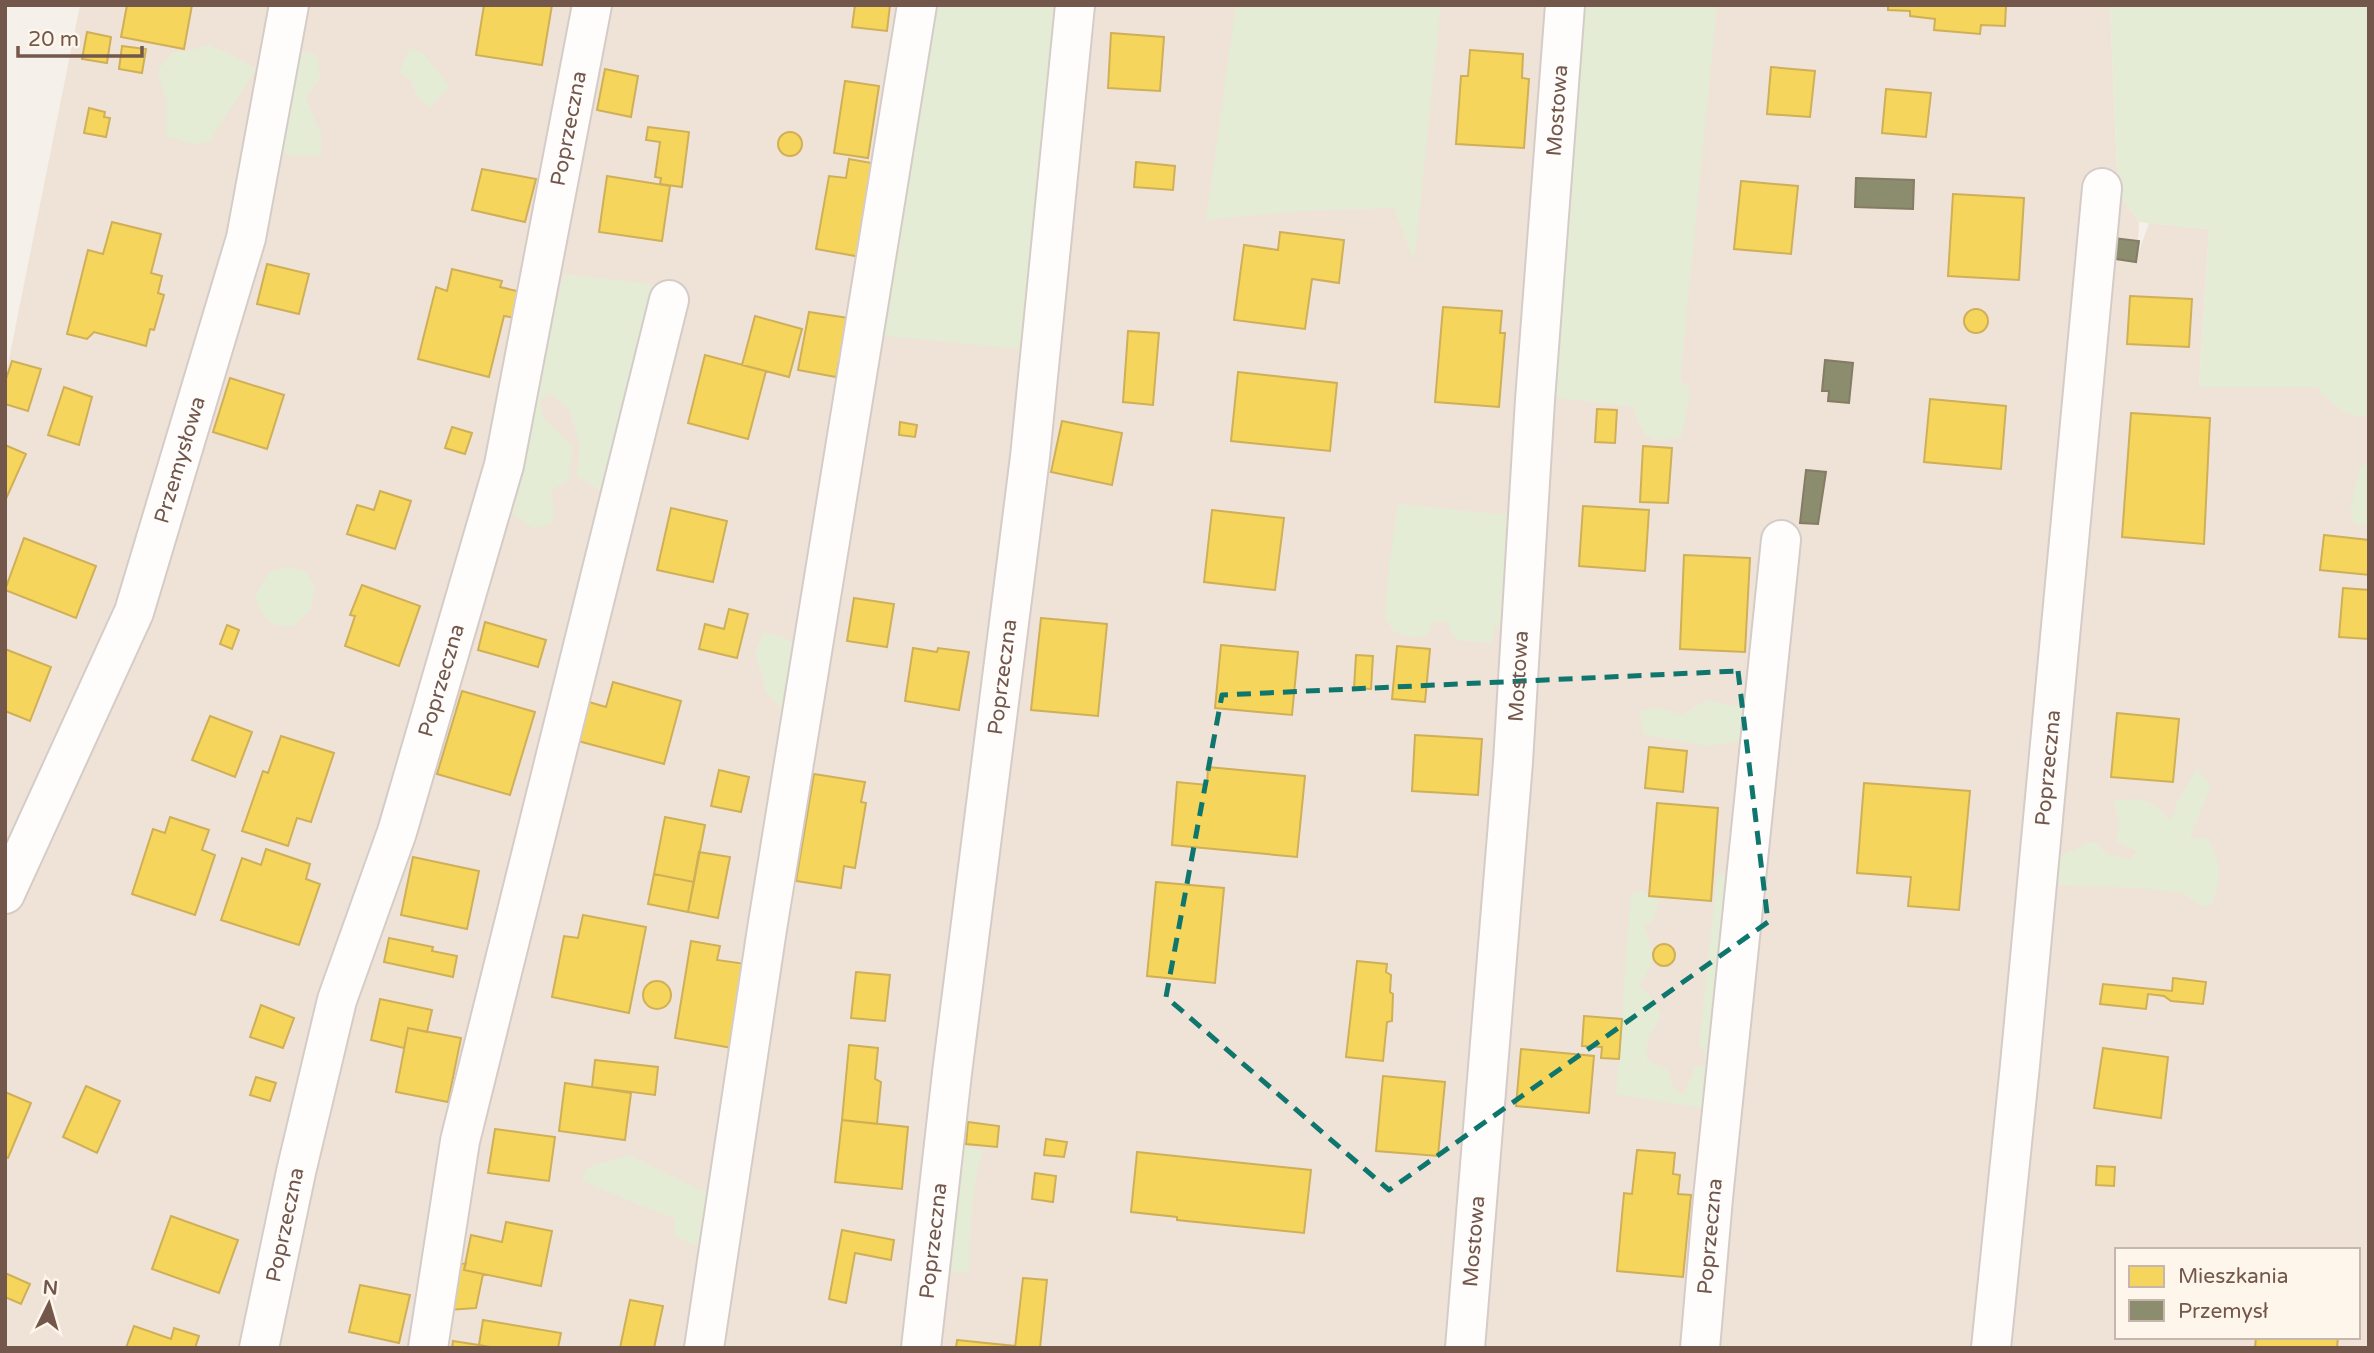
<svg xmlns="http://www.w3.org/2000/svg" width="2374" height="1353" font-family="'Varela Round',sans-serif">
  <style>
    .residential { fill: #efe3d8; fill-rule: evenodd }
    .green { fill: #e4ecd5 }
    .homes { fill: #f6d55c; stroke: #cfaf57; stroke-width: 2 }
    .industry { fill: #8c8c6e; stroke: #857c64; stroke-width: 2 }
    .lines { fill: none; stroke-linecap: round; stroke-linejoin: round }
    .minor-casing { stroke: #d5ccc7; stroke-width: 42 }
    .minor { stroke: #fefdfc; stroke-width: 38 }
    .marked { fill: none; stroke: #0f766e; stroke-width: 5; stroke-dasharray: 14 9; stroke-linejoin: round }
    .labels { text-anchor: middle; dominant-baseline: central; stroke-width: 7; stroke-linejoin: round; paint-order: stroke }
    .street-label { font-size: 21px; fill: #74574b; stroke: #fef6eb }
  </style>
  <rect width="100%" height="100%" fill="#f6f0ea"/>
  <!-- residential -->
  <path class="residential" d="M80,5h2030l8,187 21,30 -2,35 12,-34 60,6 -10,158 170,-2v963h-2364v-969zM2117,1250h241v87h-241z"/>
  <!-- green -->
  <path class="green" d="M914,5h161l-34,346 -163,-16z
    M1236,5h205l-27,257 -20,-54 -98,3 -90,9z
    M1573,5h144l-37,376 9,6 1,8 -9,42c-8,1 -17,3 -25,3 -13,-2 -21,-22 -22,-33l-85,-10z
    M2110,5h259v412c-20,-1 -33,-7 -44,-23h-4l-2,-7h-120l10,-158 -70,-7 -21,-30z
    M208,45l28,12 20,12 -47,73 -16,2 -27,-8c0,-11 1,-24 0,-35 -4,-28 -19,-23 8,-49l15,-1z
    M410,48l13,5 26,34 -19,20 -14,-12 -5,-15 -12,-8z
    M292,49l25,6 3,23 -14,20 15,37v20l-32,1 -17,-12z
    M564,274l102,12 -58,209 -31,-19 3,-30 -10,-36 -20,-17 -10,6 3,18 29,30 -3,33 -18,10 3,21 -3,13 -18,4 -28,-19z
    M2369,460v65l-15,-1 -4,-12 10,-44z
    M1398,504l120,12 -9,111 -13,-1 -5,17 -34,-3 -8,-11 1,-7 -16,-1 -5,13 -14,4 -21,-6 -9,-15 5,-58z
    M291,567l16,6 8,14 -4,22 -18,17c-27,1 -28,-7 -38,-29l14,-25z
    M763,632l22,6 17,12 -19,60 -18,-19 -2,-14 -8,-22z
    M1707,700l38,8 -4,33 -33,5 -64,-11 -5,-24 20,-3 23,7z
    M2197,769l14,17 -21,52h18c12,26 16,39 3,66l-8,3 -20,-14 -40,-5 -83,-3 -5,-10 3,-19c13,-3 23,-11 36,-14l13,12 23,6 7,-9 -21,-10 3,-18 -5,-23c30,-2 36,-2 57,21l6,-19z
    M1717,874l25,1 -20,236 -106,-17 15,-201 11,-2 7,5 11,1 -6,23 -10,6c10,27 12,36 -5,60l12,10 10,20c-9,14 -17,27 -14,44l22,11 4,17 10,7 13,-29 8,1 2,-13 -7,-9z
    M963,1145l19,6c-11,40 -12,81 -13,122l-24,-2z
    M629,1155l71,35 17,3 -6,45 -17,7 -19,-10v-17c-32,-10 -61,-25 -93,-37l5,-13z"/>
  <!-- homes -->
  <path class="homes" d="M127,5h65l-8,44 -63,-12z
    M484,5h68l-10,60 -66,-10z
    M855,5h35l-3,26 -35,-4z
    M1888,5h118l-1,21 -24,-1 -1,9 -46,-4 1,-11 -25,-3v-5l-22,-1z
    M87,32l24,5 -4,26 -25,-4z
    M1111,33l53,4 -4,54 -52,-3z
    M122,46l24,3 -4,24 -23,-4z
    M1470,50l53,4 -1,24 7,1 -5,69 -68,-4 5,-68h7z
    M1771,67l44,4 -5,46 -43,-3z
    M605,69l33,7 -7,41 -34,-7z
    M845,81l34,5 -11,72 -34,-5z
    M1886,89l45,4 -5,44 -44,-4z
    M89,108l16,4 -1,5 6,1 -4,19 -22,-4z
    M648,127l41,5 -7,55 -22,-3 1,-6 -6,-1 5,-35 -14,-2z
    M778 144a12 12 0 1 1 24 0a12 12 0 1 1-24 0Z
    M849,159l39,7 -16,93 -56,-10 13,-73 17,2z
    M1136,162l39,4 -2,24 -39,-3z
    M482,169l54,10 -11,43 -53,-12z
    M607,176l63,10 -8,55 -63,-9z
    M1741,181l57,5 -7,68 -57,-5z
    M1953,194l71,4 -5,82 -71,-4z
    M112,222l49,12 -10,39 11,3 -4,17 6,2 -10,35 -4,-1 -4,17 -52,-14 -7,7 -20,-5 21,-84 15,4z
    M1280,232l64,8 -5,43 -27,-4 -7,50 -71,-9 10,-75 34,5z
    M267,264l42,10 -10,40 -42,-10z
    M452,269l50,12 -2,6 21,5 -6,26 -11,-2 -15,61 -71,-18 18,-72 11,4z
    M2130,296l62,3 -3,48 -62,-3z
    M1443,307l59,4 -2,22h5l-6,74 -64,-5z
    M1964 321a12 12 0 1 1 24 0a12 12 0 1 1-24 0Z
    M809,312l53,8 -17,43 -6,-1 -3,15 -38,-7z
    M755,316l47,13 -13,48 -47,-12z
    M1128,331l31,2 -6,72 -30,-3z
    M705,355l61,16 -18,68 -60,-16z
    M12,361l29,8 -13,42 -23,-7v-22z
    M1238,372l99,11 -7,68 -99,-10z
    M230,378l54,17 -17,54 -54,-17z
    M64,387l28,10 -13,48 -31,-10z
    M1930,399l76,7 -5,63 -77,-7z
    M1597,409l20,1 -2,33 -20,-1z
    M2131,413l79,5 -6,126 -82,-7z
    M1062,421l60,12 -10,52 -61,-13z
    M900,422l17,3 -2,12 -16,-2z
    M452,427l20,6 -7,21 -20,-6z
    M5,445l21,9 -21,47z
    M1643,446l29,2 -4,55 -28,-1z
    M380,491l31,10 -16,48 -48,-15 10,-29 17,5z
    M1583,506l66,4 -4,61 -66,-5z
    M671,508l56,13 -14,61 -56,-12z
    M1212,510l72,8 -9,72 -71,-8z
    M2324,535l45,5v35l-49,-5z
    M24,538l72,28 -20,52 -71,-28z
    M1684,555l66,3 -5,94 -65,-3z
    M362,585l58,21 -21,60 -54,-20 10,-30 -5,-1z
    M2343,588l26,2v49l-30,-2z
    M854,598l40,6 -7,43 -40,-6z
    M729,609l19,5 -11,44 -38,-9 6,-25 19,5z
    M1041,618l66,6 -9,92 -67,-6z
    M485,622l61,18 -8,27 -60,-17z
    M227,625l12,5 -7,19 -12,-5z
    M1221,645l77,7 -6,63 -77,-7z
    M1397,646l33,3 -5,53 -33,-3z
    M913,648l24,4 1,-4 31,4 -10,58 -54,-9z
    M5,649l46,18 -21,54 -25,-10z
    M1356,655l17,1 -2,33 -17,-1z
    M613,682l68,19 -17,63 -86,-23 11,-39 17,5z
    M462,691l73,21 -25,83 -73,-21z
    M2117,713l62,6 -6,63 -62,-5z
    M210,716l42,16 -17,45 -43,-17z
    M1415,735l67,4 -4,56 -66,-4z
    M281,736l53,17 -23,69 -14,-4 -9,28 -46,-15 21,-60 5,2z
    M1649,747l38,4 -4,41 -38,-4z
    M1208,767l97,9 -8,81 -125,-12 5,-63 30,3z
    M719,770l30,7 -8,35 -30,-6z
    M814,774l51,8 -4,20 5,1 -11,65 -11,-2 -3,22 -45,-7z
    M1864,783l106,8 -11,119 -51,-4 3,-29 -54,-4z
    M1657,803l61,5 -7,93 -62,-5z
    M170,817l39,13 -7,20 13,5 -20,60 -63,-21 21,-65 12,4z
    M665,817l40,8 -11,57 -40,-8z
    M266,849l44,15 -4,15 14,5 -21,61 -78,-25 21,-62 19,7z
    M699,852l31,5 -12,61 -30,-6z
    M413,857l66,14 -12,58 -66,-14z
    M654,874l40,8 -6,30 -40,-8z
    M1156,882l68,6 -9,95 -68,-7z
    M583,915l63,12 -17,86 -77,-16 12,-61 14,2z
    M389,938l44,9 -1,4 25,5 -4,21 -69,-15z
    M691,941l29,5 -3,14 36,5 -15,84 -63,-11z
    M1653 955a11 11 0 1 1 22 0a11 11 0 1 1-22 0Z
    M1357,961l30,3 -1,8 5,3 -1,17 3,2 -1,27 -5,1 -4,39 -37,-4z
    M856,972l34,3 -5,46 -34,-3z
    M2173,978l33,4 -3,22 -32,-3 -7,-5 -16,-2 -2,15 -46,-5 3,-20 69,7z
    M643 995a14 14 0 1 1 28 0a14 14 0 1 1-28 0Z
    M380,999l52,11 -5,22 -19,-4 -4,20 -33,-8z
    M261,1005l33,13 -11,30 -33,-11z
    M1584,1016l38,3 -3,40 -18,-1 1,-11 -20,-1z
    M408,1028l53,10 -13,64 -52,-10z
    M849,1045l29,3 -3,31 6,3 -4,42 -35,-4z
    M2103,1048l65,9 -7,61 -67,-10z
    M1521,1049l73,7 -5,57 -73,-7z
    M595,1060l63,7 -3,28 -63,-8z
    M1383,1076l62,6 -7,74 -62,-5z
    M256,1077l20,6 -6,18 -20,-6z
    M565,1083l66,10 -6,47 -66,-9z
    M86,1086l34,15 -23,52 -34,-16z
    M5,1092l26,11 -23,55 -3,-1z
    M842,1120l66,7 -6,62 -67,-7z
    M968,1122l31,4 -2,21 -31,-3z
    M495,1129l60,8 -6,44 -61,-8z
    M1046,1139l21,3 -3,15 -20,-2z
    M1637,1150l38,3 -2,21 7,1 -2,19 13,1 -8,82 -66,-6 7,-78 8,1z
    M1137,1152l174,18 -7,63 -127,-13v-3l-46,-5z
    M2097,1166l18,1 -1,19 -18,-1z
    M1035,1173l21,3 -3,26 -21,-3z
    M171,1216l67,24 -19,53 -67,-24z
    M506,1222l46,9 -11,55 -77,-16 7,-35 31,7z
    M842,1230l52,10 -3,20 -36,-7 -9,50 -17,-4z
    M466,1263l-2,7 19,4 -7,34 -28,2 7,-45z
    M5,1273l25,11 -9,20 -16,-7z
    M1023,1278l24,2 -7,68h-25z
    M360,1285l50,10 -11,48 -50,-11z
    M630,1300l33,6 -9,42h-34z
    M483,1320l78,13 -3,15h-63l-16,-3z
    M134,1326l37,13 3,-11 25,8 -4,12h-69z
    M2256,1337h82l-1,11h-82z
    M957,1340l58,6v2h-59z
    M453,1341l26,4 16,3h-43z"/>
  <!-- industry -->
  <path class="industry" d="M1856,178l58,2 -1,29 -58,-2z
    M2105,237l34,4 -3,21 -34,-5z
    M1825,360l28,3 -4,40 -21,-2 1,-10h-7z
    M1806,470l20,2 -8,52 -18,-1z"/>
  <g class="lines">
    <!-- minor casing -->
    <g class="minor-casing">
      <g id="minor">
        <path id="s1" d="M5,894l129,-282 112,-374 43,-233"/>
        <path id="s2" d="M259,1348l37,-176 41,-172 60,-168 107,-367 88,-460"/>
        <path d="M428,1348l32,-207 209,-841"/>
        <path d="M704,1348l63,-419 150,-924"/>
        <path id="s3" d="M921,1348l31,-275 78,-616 45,-452"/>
        <path id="s4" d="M1465,1348l48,-586 22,-362 30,-395"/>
        <path id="s5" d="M1700,1348l13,-150 68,-658"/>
        <path id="s6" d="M1991,1348l29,-283 82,-877"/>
      </g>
    </g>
    <!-- minor -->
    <use href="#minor" class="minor"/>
  </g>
  <!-- marked area -->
  <path class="marked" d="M1738,671l30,251 -379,268 -223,-193 56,-302z"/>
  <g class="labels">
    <!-- street labels -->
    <g class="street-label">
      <text stroke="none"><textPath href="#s4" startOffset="1241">Mostowa</textPath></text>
      <text stroke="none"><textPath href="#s2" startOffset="1260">Poprzeczna</textPath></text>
      <text stroke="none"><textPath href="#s1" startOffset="469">Przemysłowa</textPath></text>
      <text stroke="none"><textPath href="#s3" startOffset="676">Poprzeczna</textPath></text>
      <text stroke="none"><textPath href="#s4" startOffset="674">Mostowa</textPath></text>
      <text stroke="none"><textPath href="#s2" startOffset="693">Poprzeczna</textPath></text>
      <text stroke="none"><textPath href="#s6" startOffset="583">Poprzeczna</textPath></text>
      <text stroke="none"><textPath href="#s2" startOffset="126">Poprzeczna</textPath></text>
      <text stroke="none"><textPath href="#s5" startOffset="112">Poprzeczna</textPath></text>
      <text stroke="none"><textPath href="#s3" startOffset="108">Poprzeczna</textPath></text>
      <text stroke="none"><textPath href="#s4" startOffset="107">Mostowa</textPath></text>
    </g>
  </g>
  <!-- border -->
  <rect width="2374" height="1353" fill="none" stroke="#74574b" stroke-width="14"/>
  <!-- legend -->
  <rect x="2115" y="1248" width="245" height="91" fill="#fef6eb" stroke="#c7b6ab" stroke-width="2"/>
  <rect x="2129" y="1266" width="35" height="21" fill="#f6d55c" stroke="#c7b6ab" stroke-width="2"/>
  <text x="2178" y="1283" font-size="21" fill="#74574b">Mieszkania</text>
  <rect x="2129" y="1300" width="35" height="21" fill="#8c8c6e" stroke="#c7b6ab" stroke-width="2"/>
  <text x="2178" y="1318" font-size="21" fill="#74574b">Przemysł</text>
  <!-- north arrow -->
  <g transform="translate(49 1304) rotate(5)" stroke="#fef6eb" stroke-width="5" paint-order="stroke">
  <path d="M0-5L12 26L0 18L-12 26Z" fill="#74574b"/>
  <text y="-10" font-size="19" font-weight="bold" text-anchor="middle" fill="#74574b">N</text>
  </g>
  <!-- scale -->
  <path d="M18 46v10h124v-10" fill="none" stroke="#74574b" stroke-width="3.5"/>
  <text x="28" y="46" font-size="21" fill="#74574b" stroke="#fef6eb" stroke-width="5" paint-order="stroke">20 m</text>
</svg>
